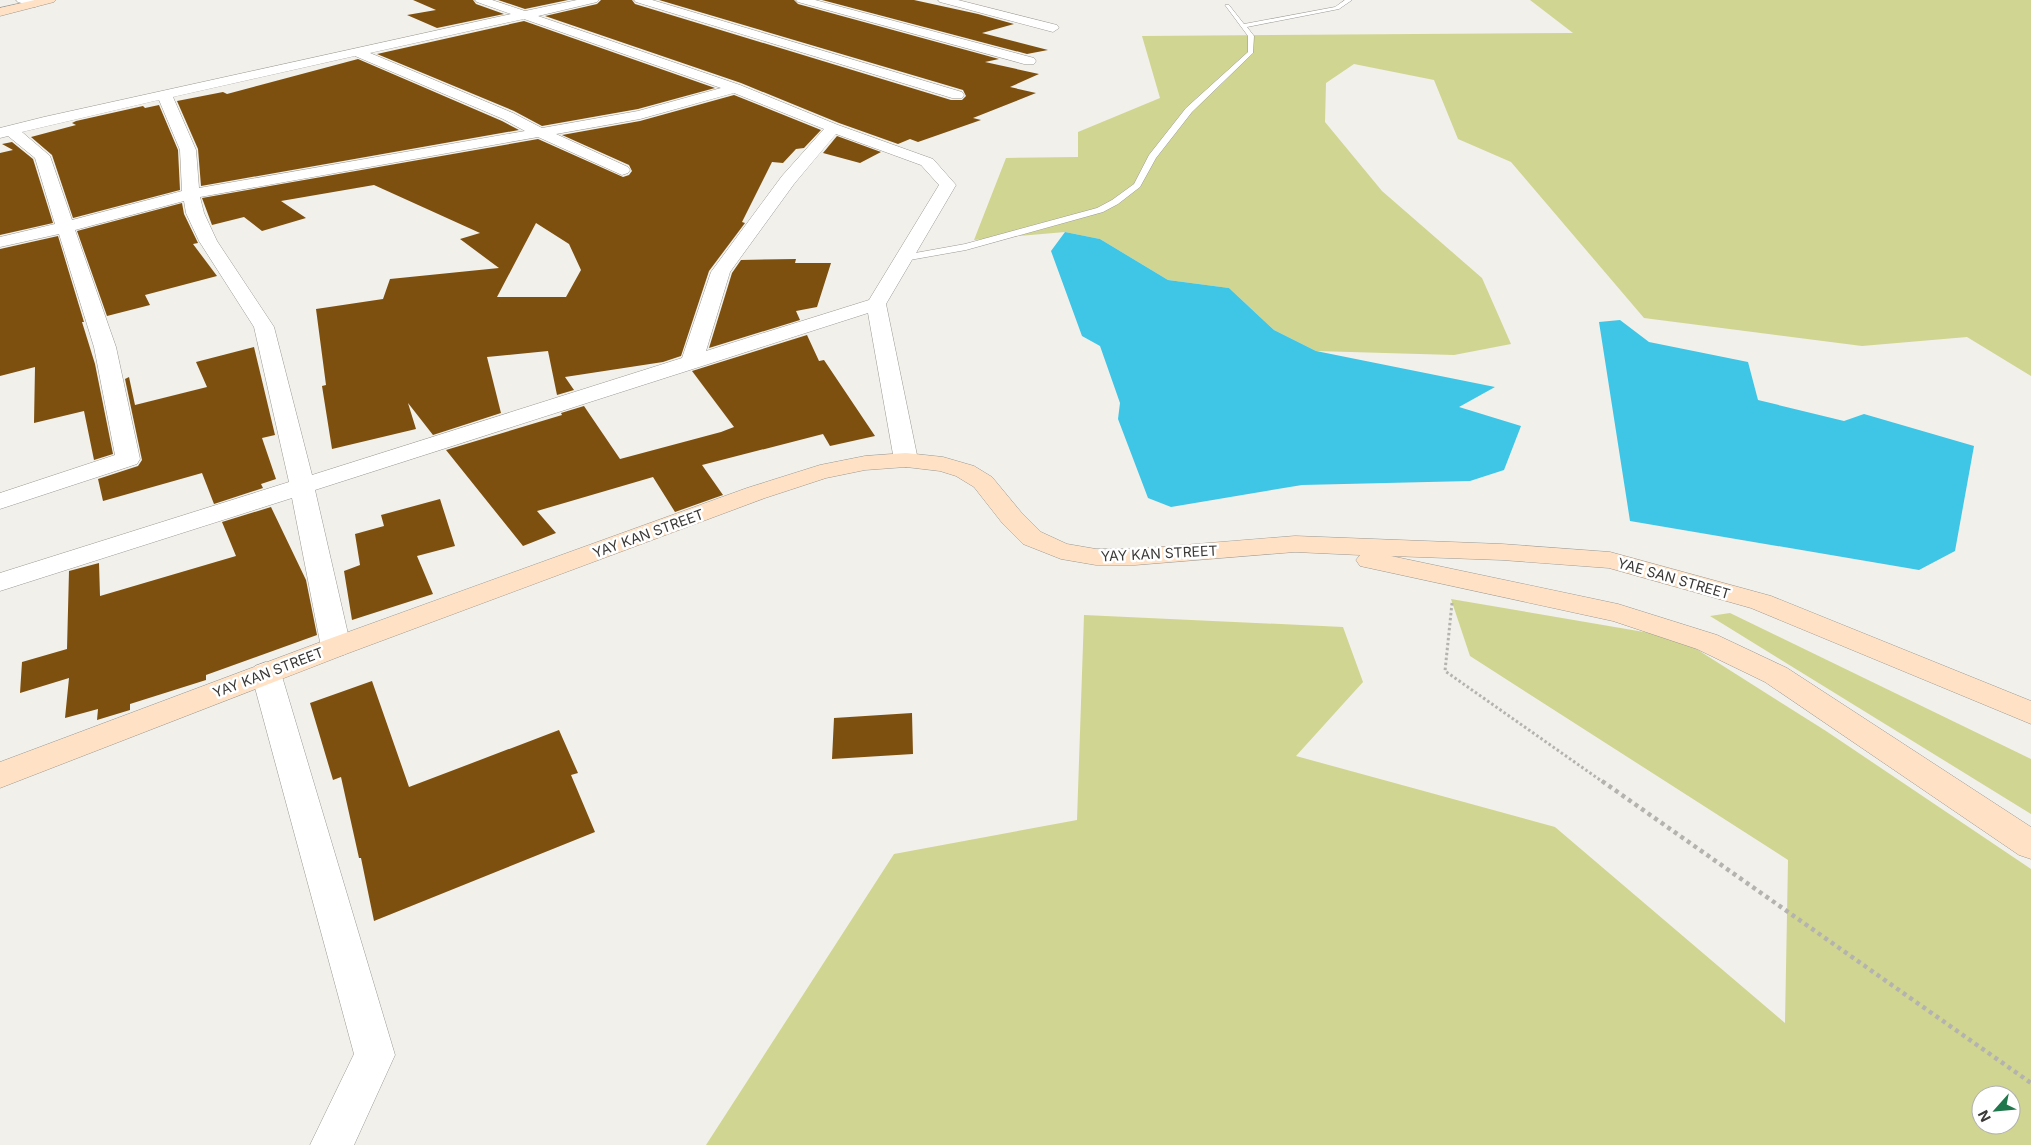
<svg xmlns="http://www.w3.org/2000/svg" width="2031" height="1145" font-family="Inter,sans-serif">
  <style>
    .green { fill: #d0d592; fill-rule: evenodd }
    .water { fill: #3fc5e6 }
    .building { fill: #7e500f; fill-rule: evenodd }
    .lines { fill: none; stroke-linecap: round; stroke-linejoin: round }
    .service-casing { stroke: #9b9994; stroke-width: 1 }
    .minor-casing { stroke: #9b9994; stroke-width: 1 }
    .secondary-casing { stroke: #9b9994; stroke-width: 1 }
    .path-far1 { stroke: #b5b3af; stroke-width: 3; stroke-dasharray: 2.5 2.5; stroke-linecap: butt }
    .path { stroke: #b5b3af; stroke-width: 4.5; stroke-dasharray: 4 4; stroke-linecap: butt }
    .service { fill: #fff; fill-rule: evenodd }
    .minor { fill: #fff; fill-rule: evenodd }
    .secondary { fill: #ffe1c5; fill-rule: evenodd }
    .labels { text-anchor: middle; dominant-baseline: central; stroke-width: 5; stroke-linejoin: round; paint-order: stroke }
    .street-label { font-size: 14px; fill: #3a3937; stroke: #fff }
  </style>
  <rect width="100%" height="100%" fill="#f2f0ea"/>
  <!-- green -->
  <path class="green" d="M1530,0h501v376l-64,-39 -105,9 -218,-28 -133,-156 -53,-23 -24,-59 -80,-16 -28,19 -1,39 57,69 100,87 29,66 -57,11 -138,-4 -42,-21 -45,-42 -61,-8 -68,-41 -35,-7 -91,8 32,-82 72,-1v-25l82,-34 -18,-62 431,-3z
    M1451,599l228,39 147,93 205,138v276h-1325l188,-291 183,-34 7,-205 259,12 20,55 -67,74 259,71 230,196 3,-163 -318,-204zM1981,1095h30v30h-30z
    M1730,613l301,146v55l-321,-198z"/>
  <!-- water -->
  <path class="water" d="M1065,232l35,7 68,41 61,8 45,42 42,21 179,36 -36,20 62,19 -17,44 -34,11 -168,4 -131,22 -23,-9 -30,-79 2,-16 -20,-57 -18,-10 -31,-85z
    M1620,320l29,22 99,20 10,38 86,21 20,-7 110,32 -19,105 -36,19 -289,-49 -31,-199z"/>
  <!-- building -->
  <path class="building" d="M413,0h60l3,4 28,10 -67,14 -30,-13 29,-5z
    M498,0h70l-43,9z
    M601,0h31l3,4 316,96h11l4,-4 -3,-6 -304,-90h135l4,4 201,55 -14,3 54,12 -29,13 26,6 -63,25 8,2 -63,22 -8,-3 -12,5 -59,-21 -98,-40 -196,-67 52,-12z
    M822,0h92l64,14 36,10 -32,9 66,17 -21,4z
    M524,21l191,67 -77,21 -96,17 -28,-15 -137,-57z
    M358,59l144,62 17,9 -318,56 -3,-37 -21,-48 46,-9 4,2z
    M734,95l87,35 -17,18 -8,1 -13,14 -11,-1 -30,60 3,1 -36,48 -28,85 -18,6 -98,15 9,13 -17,5 -9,-44 -61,6 14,56 -68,22 -25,-32 8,26 -84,20 -10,-63 4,-1 -10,-76 67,-10 7,-20 109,-11 -39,-29 20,-6 -106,-48 -93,16 25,17 -44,13 -18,-14 -32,8 -10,-27 336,-59 85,38 6,-2 3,-4 -3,-6 -67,-30 78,-14zM536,223l33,21 12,26 -15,27h-69z
    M159,105l19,45 2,40 -107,28 -21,-63 -21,-18 45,-12 -4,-2 4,-2 67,-15 2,2z
    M837,136l44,16 -21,11 -37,-10z
    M12,142l21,17 20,64 -53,12v-82l13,-3 -11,-6z
    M182,203l2,11 14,29 -5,1 24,32 -72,19 5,10 -43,11 -30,-85z
    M58,236l26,86h-2l13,42 18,90 -19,6 -10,-49 -50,12 1,-56 -35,9v-127z
    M796,259l-1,4h36l-14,44 -21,4 4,9 -91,28 23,-75 9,-13z
    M807,335l12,26 5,-1 51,76 -45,10 -7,-12 -121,31 21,30 -48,17 -22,-35 -116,34 19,22 -33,13 -77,-96 116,-35 -1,-2 23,-7 36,53 101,-27 13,-5 -42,-56z
    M254,347l21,88 -13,3 14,41 -15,5 2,4 -49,16 -12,-31 -99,28 -5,-22 40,-13 4,-6 -17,-81 4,-2 6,28 72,-18 -11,-25z
    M440,499l15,47 -38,10 16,38 -81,26 -8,-49 16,-6 -5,-31 29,-8 -3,-11z
    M271,507l35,73 11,55 -111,40v5l-76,24v6l-33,10 1,-11 -33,9 4,-40 -49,15 2,-31 45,-13 2,-78 30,-8 1,33 136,-40 -14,-34z
    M372,681l37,106 150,-57 19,43 -7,2 24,57 -221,89 -13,-63h-2l-18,-81 -8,3 -23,-77z
    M912,713l1,41 -81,5 2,-41z"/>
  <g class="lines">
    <!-- service casing -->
    <g class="service-casing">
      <path id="service" d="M1345,0h7l-13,9 -92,18 7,9 -1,17 -61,59 -36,46 -16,29 -22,17 -15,8 -137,38 -62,11 -5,-3 5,-3 61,-11 132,-36 15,-8 22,-16 15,-29 37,-47 62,-56v-16l-23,-31h4l15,19 91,-17z"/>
    </g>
    <!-- minor casing -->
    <g class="minor-casing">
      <path id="minor" d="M16,0h18l7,4 -6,3 -17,-5z
        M475,0h17l33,11 52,-11h22l-2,2 -59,14 202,69 98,40 95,34 23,26 -70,119 32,156 -3,5 -9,2 -9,-2 -3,-5 -26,-147 -553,177 36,157 -5,7 -10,3 -10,-3 -5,-7 -29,-149 -292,93v-18l289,-91 -35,-155 -55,-86 -13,-28 -2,-12 -109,29 41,117 24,112 -3,5 -137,45v-16l115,-38 -21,-108 -35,-113 -59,13v-10l55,-13 -20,-66 -27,-22 -8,2v-10l44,-11 467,-103 -34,-12zM524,19l197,69 -83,23 -96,17 -29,-15 -143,-60zM355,56l148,63 22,12 -326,57 -3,-38 -23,-53zM734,93l90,36 -42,47 -71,96 -29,86 -370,117 -38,-148 -57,-86 -13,-28 -4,-16 338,-60 84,38 6,-2 2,-3 -2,-3 -72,-33 84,-15zM159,100l21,50 2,41 -110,29 -22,-64 -28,-24zM836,134l85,31 18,20 -70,115 -163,51 24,-79 64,-88z
        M634,0h18l310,92 2,3 -2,3h-10l-316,-96z
        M796,0h19l219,58 2,3 -2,3h-10l-226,-62z
        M938,0h20l99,25 2,3 -6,4 -113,-30z
        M266,662l11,4 4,7 114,382 -41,90h-44l44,-91 -103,-381 4,-7z"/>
    </g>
    <!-- secondary casing -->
    <g class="secondary-casing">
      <path id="secondary" d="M35,0h21l-2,2 -54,14v-8z
        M906,453l37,4 31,9 18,11 29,35 20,20 26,12 29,5h39l160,-13 207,8 108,8 161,44 260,105v23l-280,-116 -142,-40 -107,-8 -111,-4 227,48 99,31 70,33 244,159v32l-12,-4 -254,-173 -68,-33 -84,-28 -253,-55 -4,-6 4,-5 -65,-3 -160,13h-39l-35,-6 -38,-15 -20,-20 -29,-37 -18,-11 -16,-5 -34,-4 -41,3 -39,8 -61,20 -419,156 -346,134v-26l326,-122 421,-152 73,-23 45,-9z"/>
    </g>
    <!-- path-far1 -->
    <path class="path-far1" d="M1452,603l-7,68 158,111"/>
    <!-- path -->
    <path class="path" d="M1602,781l429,302"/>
    <!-- service -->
    <use href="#service" class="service"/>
    <!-- minor -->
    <use href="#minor" class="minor"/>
    <!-- secondary -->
    <use href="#secondary" class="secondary"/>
  </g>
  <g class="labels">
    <!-- street labels -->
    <g class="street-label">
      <text transform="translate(648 533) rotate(-20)">YAY KAN STREET</text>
      <text transform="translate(1159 553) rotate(-3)">YAY KAN STREET</text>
      <text transform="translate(1674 578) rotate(16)">YAE SAN STREET</text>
      <text transform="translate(268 672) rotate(-21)">YAY KAN STREET</text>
    </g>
  </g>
  <!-- north arrow -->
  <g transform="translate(1996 1110) rotate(243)"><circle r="24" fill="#ffffff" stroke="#b0b0af"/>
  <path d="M0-4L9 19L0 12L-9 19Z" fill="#20774b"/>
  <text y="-8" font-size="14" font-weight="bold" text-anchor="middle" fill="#3a3937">N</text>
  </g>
</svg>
